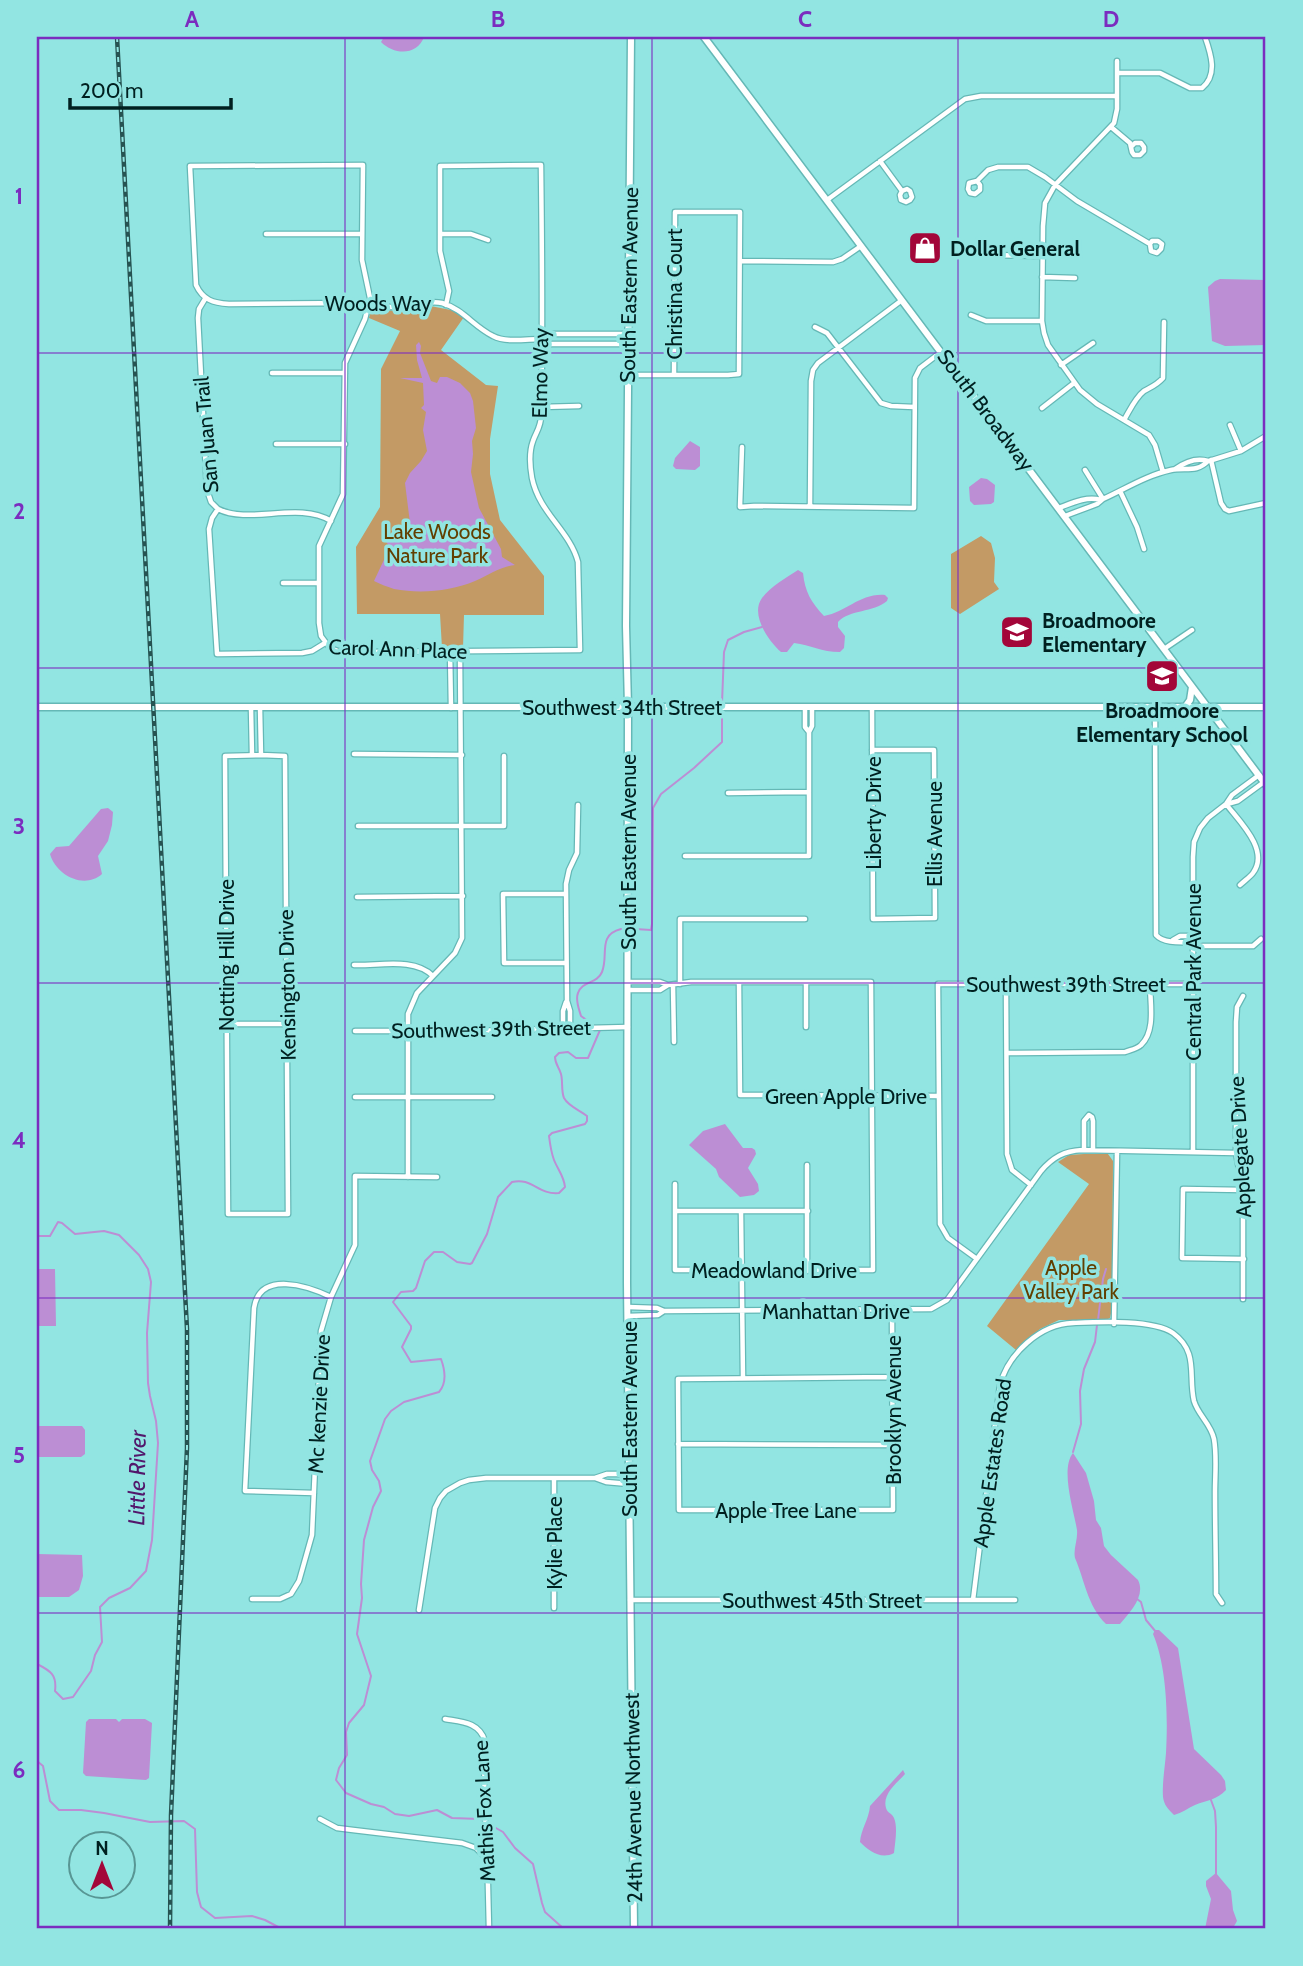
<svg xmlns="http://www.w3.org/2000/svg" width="1303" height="1966" font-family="Cabin,sans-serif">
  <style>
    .green { fill: #c39a65 }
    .water { fill: #bc8ed4 }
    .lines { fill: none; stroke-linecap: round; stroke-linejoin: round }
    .stream { stroke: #bc8ed4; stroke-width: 2 }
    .street-casing { stroke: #65b8b6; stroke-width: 7 }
    .secondary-casing { stroke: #65b8b6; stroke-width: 9 }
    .street { stroke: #fff; stroke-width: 4.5 }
    .secondary { stroke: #fff; stroke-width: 6 }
    .rail-casing { stroke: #265352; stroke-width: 4.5 }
    .rail { stroke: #92e5e2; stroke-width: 2; stroke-dasharray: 5; stroke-linecap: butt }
    .grid { fill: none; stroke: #7b2cbf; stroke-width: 2; stroke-opacity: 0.55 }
    .labels { text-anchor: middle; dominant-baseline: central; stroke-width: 7; stroke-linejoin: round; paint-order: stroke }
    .poi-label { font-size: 21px; font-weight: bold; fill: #002020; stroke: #92e5e2; text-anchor: start }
    .street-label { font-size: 21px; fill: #002020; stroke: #92e5e2 }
    .park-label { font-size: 21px; fill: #623f00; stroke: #92e5e2 }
    .water-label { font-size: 23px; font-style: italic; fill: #52176b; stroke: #92e5e2 }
    .neatline { fill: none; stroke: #7b2cbf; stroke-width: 2.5 }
    .grid-label { font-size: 23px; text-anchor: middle; font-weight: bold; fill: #7b2cbf }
  </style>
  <rect width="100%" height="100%" fill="#92e5e2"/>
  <!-- green -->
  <path class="green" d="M425,305l26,5 13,7 -23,33 45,35 12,1 -8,53v35l10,46 44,56v39h-80l-1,33h-21l-2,-34h-83l-1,-67 24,-40 1,-138 19,-38 -31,-13 1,-4 5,-5 21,2z
    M981,536l10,7 4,15 -1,24 5,7 -39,25 -9,-6v-54z
    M1084,1154h24l5,7 -1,148 -2,9 -4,2h-47l-19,9 -24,21 -29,-24 102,-142 -31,-22 11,-7z"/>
  <!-- water -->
  <path class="water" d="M384,37h40c-7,19 -30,18 -43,5z
    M1220,279l46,1v65l-41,1 -13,-5 -4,-54 7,-6z
    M419,342l2,4 -1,7 11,28 6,2 3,-6h7l13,6 10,10 3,8 3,27 -4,13 1,13 -2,18 8,36 22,41 1,8 13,8c-14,1 -26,10 -40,16 -24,10 -54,13 -81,8 -6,-2 -14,-5 -20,-8l16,-34 -6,-8 9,2 17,-18 -5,-40 5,-10 11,-12 6,-10 -4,-21 3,-18 -5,-4 3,-3 -1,-22 -23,-5h22l-5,-18 -1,-15z
    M690,441l10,6v19l-5,4 -19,-1 -3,-3 2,-8z
    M981,478l6,1 8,6 -1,17 -3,2 -17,1 -4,-4 -1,-14z
    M798,570l5,3c2,19 8,29 21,43 23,-4 36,-23 61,-21l3,3 -1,3c-14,12 -37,8 -49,21v5l7,9 -1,12 -4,4c-19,0 -29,-7 -46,-9l-7,9h-6c-13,-11 -31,-38 -19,-54 9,-12 24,-20 36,-28z
    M108,808l5,4 -1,13 -4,16 -10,15 4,18c-18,16 -46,1 -52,-20l6,-7 13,-1 32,-37z
    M725,1124l18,24h9l3,2 1,4 -8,14 10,16 1,7 -5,4 -14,2 -21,-20 -3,-8 -27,-24 14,-14z
    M37,1269h18l1,57h-19z
    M37,1426h45l3,4v24l-4,3h-44z
    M1073,1453l13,20 8,28 2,19 5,8 3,18 7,9 27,25c8,16 -8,32 -18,44h-14c-19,-19 -21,-43 -31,-66 -2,-9 3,-18 2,-28 -3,-19 -17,-61 -4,-77z
    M37,1554l45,1 1,21 -4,14 -10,7h-32z
    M1155,1630h4l19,18 16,101 27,26 4,6 1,9c-9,10 -19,10 -31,15 -7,3 -13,8 -21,10 -6,-6 -10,-10 -11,-18 -1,-14 2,-30 3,-44 2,-36 1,-86 -13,-119z
    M89,1719h27l3,3 3,-3h23l7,4 -3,55 -3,2 -60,-4 -3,-3 3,-51z
    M903,1770l2,4c-8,9 -23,20 -19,34 2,6 5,4 8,10 4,9 1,25 0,35 -13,7 -25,-2 -34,-11 1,-13 9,-23 10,-36z
    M1216,1873l15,18 2,19 4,11 -4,7 -4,1h-24l6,-30 -5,-13v-5z"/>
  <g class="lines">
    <!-- stream -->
    <path class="stream" d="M722,703l2,-51 4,-12 16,-8 18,-5
      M635,929l16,1 1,-6 1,-116 8,-14 33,-26 28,-26v-32
      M596,1027l-15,-11c-2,-7 -6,-16 -3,-23 4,-12 19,-9 24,-21 7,-17 -5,-37 19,-43
      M37,1236h13l8,-14 4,1 13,11 29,-3 15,4 20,20 9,14 3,13 -4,51 1,50 2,13 6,25 2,22 -6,97 -6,31 -16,17 -21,10 -9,9 2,35 -7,13 -4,16 -18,26 -10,2 -8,-8c2,-16 -4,-20 -18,-27
      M1098,1320l5,-41 3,-10
      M1073,1452l8,-28 -1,-33 4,-22 11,-27 2,-17
      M1137,1599l4,3 5,18 10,12
      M37,1761l6,5 7,35 9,9h22l23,3 46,9 34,-1 11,8 2,63 4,15 14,11 37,-2 13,4 17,9
      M1211,1800l4,11 1,16v47
      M564,1929l-19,-17 -3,-9 -9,-39 -18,-16 -12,-16 -23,-13 -28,-1 -15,-8 -28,6 -14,-2 -11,-7 -13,-3 -25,-11 -10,-13 3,-12 8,-13 -1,-23 3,-9 15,-18 7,-29 -14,-42 5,-36 -1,-14 3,-44 9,-33 8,-16 -2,-10 -7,-11 -2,-9 15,-42 6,-8 13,-9 35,-10c8,-9 6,-22 2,-33l-30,3 -9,-15 9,-18v-3l-18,-24 8,-10 12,-1 3,-3 9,-27 9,-9h9l14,10 13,2 2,-1 15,-29 11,-37 14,-15c20,-5 26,13 47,11l6,-6c-1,-11 -7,-17 -11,-27 -3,-8 -4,-16 -5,-24l3,-3 33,-9 2,-3v-5c-7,-6 -18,-9 -23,-18 -3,-7 -1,-17 -3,-24 -2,-7 -6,-10 -6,-17l4,-4 9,-1 8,6h12l12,-28"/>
    <!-- street casing -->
    <g class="street-casing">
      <path id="street" d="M1117,61v48l-3,14 -59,62 -10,18 -2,23 -1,95 2,12 4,12 32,45 17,14 52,31 6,10 8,27
        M1117,73h43l30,15h12c16,-13 9,-34 3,-51
        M1111,127l19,16 2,9 2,3h6l4,-4v-4l-3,-4h-6l-3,3
        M880,161l22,30 -2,4 1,5 5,2 4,-2 2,-3 -2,-6 -3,-2 -5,2
        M977,181l3,4v5l-5,4 -5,-1 -2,-4 1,-6 8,-2 11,-11 10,-3h30l17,10 32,24 73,43 1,7 6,2 4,-4 1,-5 -4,-3h-6l-2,3
        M827,200l138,-101 16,-3h136
        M266,234h96
        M440,234h31l17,6
        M984,255l58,1
        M741,261l92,1 9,-3 19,-13
        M1042,277l33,1
        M205,299l-6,10 -1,9 9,172 4,12 7,7 -6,9 -3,11 8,125 85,-1 10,-2 13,-8
        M446,305l3,-14 -9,-40v-85l101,-1c1,84 2,168 0,251 0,11 -5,16 -8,25 -4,11 -3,26 -1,37 7,35 38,53 46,84l2,88 -216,2 -26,-1 -8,-3 -9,-12 -2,-13v-77l24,-52 2,-131 20,-44 5,-21 -8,-38 1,-95 -173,1 6,119c7,15 17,18 33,19l126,-1c15,1 30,5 44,4 15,-1 28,-7 43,-4 21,6 32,24 51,33 13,7 34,3 48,3
        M971,315l15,6h56
        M815,327l12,6 54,70 10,3 23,1
        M628,344h-80l-7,-5 6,-5h82
        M1061,365l32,-22
        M272,373h73
        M629,375h99l11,-1 1,-162h-65l-1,163
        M541,407l38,-1
        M1042,408l32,-25
        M1124,420c6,-10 11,-22 20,-29 7,-4 13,-6 19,-13l1,-56
        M1230,425l11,26
        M276,444h69
        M742,447l-2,60 14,-1 160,2 1,-130 5,-10 21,-16
        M1211,460l10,43 4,6 4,2 37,-8
        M1209,461l32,-10 25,-15
        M1085,470l18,29
        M1120,491l17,36 7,22
        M810,506l1,-125 2,-11 5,-7 84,-63
        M1059,508c13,-5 27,-12 42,-8
        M218,509c32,16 80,-8 113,12
        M1065,516l32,-12 6,-5c22,-10 44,-24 68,-29 14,-3 26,3 37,-9 -12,-4 -23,1 -33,8
        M283,583h36
        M1164,649l28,-19
        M450,651l1,57
        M251,707l1,48
        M260,707l1,48
        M805,707v20l4,5
        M872,707l1,212 62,-1 -1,-168h-62
        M1155,707l1,228c8,9 26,7 37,7
        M354,754l108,1
        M261,755l24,1 3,458h-60l-3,-458z
        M728,793l81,-1
        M1226,804c13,17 44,46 27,69 -3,4 -9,8 -13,12
        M1227,804l11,-3 26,-19
        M358,826h146v-70
        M685,856h124v-124l3,-6v-19
        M566,894h-63l1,69h62
        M357,897l106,-1
        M1173,940l7,-4h13
        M1193,946h60l8,-7
        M354,965c25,1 60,-8 79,11
        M628,982h32l8,3
        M739,982l1,113 198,1
        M806,982v45
        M680,984v-65h125
        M1006,984l1,170 5,16 19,15
        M673,985l1,57
        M628,990h32l8,-5 23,-3h180l2,288h-198v-86
        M1243,996l-6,11 -1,15v131l7,37v109
        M227,1024h60
        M570,1028v-17l-3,-10 -1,-117 3,-14 8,-17 1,-48
        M563,1029v-18l3,-9
        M355,1031h113l160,-4
        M1007,1053l118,-1c5,-2 12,-3 16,-7 15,-14 9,-42 9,-61
        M355,1097h137
        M1084,1150v-29l5,-6 3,2 1,4v29
        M1193,1152v-295l1,-15 6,-14 8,-10 18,-14 6,-9 27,-20
        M807,1165v106
        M408,1177v-163l9,-21 38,-40 7,-15 -2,-287
        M1243,1190l-60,-1 -1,69 62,1
        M675,1211h133
        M741,1211l2,167
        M977,1259l-29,-21 -8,-14 -2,-240h255
        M628,1307l29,1 7,3 267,-2 16,-9 94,-129c12,-14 23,-20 41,-21l154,3
        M892,1310l1,200h-214l-1,-131 214,-2
        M628,1316l30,-1 6,-4
        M1114,1324l3,-173
        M678,1444l214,1
        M554,1478v130
        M595,1478l11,4 23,2
        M314,1493l-69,-2 9,-183c6,-38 54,-22 77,-11
        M252,1599h28l11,-5 8,-13 13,-46 9,-204 10,-34 24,-52v-69l82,1
        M630,1600h385
        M973,1600l27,-215c8,-31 40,-61 73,-62 24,-1 80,-4 100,10 26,19 15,42 21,68 4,14 17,23 20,38 3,17 1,36 1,53 0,34 1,68 1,102l6,9
        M419,1610l16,-102 5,-10 6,-7 14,-8 9,-3 17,-2h109l12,-4h22
        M445,1719c17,3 34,3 40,22l-1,60 3,45 2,83
        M320,1819l17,9 16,2 109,13 14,5 11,11"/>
    </g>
    <!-- secondary casing -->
    <g class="secondary-casing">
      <path id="secondary" d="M631,37l-5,589 2,81 -1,576 7,646
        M704,37l562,748
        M37,707h1229
        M1185,707l5,-7 2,-13"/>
    </g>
    <!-- street -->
    <use href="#street" class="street"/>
    <!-- secondary -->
    <use href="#secondary" class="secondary"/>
    <!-- rail casing -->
    <g class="rail-casing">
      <path id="rail" d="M117,37l70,1292v119l-16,367 -1,114"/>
    </g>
    <!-- rail -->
    <use href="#rail" class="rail"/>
  </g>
  <!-- grid -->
  <path class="grid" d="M345,37v1892M652,37v1892M958,37v1892M37,353h1229M37,668h1229M37,983h1229M37,1298h1229M37,1613h1229"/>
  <!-- icons -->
  <defs>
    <g id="shop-square" transform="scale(1.75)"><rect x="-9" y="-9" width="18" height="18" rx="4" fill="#a30639" stroke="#92e5e2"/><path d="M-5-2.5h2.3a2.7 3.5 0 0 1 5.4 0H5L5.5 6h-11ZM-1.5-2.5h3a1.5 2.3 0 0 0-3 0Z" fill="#fff"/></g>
    <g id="school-square" transform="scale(1.75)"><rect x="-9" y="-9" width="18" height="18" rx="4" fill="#a30639" stroke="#92e5e2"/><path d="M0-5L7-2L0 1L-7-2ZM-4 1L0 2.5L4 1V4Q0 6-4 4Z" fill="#fff"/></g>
  </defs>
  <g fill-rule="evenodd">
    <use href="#shop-square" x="925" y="248"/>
    <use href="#school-square" x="1017" y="632"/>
    <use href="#school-square" x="1162" y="676"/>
  </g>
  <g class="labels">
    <!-- poi labels -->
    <g class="poi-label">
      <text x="950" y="248">Dollar General</text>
      <text x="1042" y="620">Broadmoore<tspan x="1042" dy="24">Elementary</tspan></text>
      <text x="1162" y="710" text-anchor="middle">Broadmoore<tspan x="1162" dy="24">Elementary School</tspan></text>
    </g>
    <!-- street labels -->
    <g class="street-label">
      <text transform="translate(629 285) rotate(-89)">South Eastern Avenue</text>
      <text transform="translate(674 294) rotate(-90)">Christina Court</text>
      <text x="378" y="303">Woods Way</text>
      <text transform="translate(540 373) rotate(-89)">Elmo Way</text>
      <text transform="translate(986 410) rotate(53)">South Broadway</text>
      <text transform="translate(206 435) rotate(-95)">San Juan Trail</text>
      <text transform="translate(398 649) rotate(2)">Carol Ann Place</text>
      <text x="622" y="707">Southwest 34th Street</text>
      <text transform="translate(873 813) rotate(-90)">Liberty Drive</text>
      <text transform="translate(934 834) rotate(-90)">Ellis Avenue</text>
      <text transform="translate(628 852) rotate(-90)">South Eastern Avenue</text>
      <text transform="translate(226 955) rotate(-90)">Notting Hill Drive</text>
      <text transform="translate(1193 972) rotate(-90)">Central Park Avenue</text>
      <text x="1066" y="984">Southwest 39th Street</text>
      <text transform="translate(287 985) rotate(-91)">Kensington Drive</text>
      <text transform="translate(491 1029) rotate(-1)">Southwest 39th Street</text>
      <text x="846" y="1096">Green Apple Drive</text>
      <text transform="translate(1240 1147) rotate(-93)">Applegate Drive</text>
      <text x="774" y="1270">Meadowland Drive</text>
      <text x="836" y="1311">Manhattan Drive</text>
      <text transform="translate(319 1404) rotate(-87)">Mc kenzie Drive</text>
      <text transform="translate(893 1410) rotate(-90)">Brooklyn Avenue</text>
      <text transform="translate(629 1419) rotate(-90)">South Eastern Avenue</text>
      <text transform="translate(992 1463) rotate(-82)">Apple Estates Road</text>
      <text x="786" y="1510">Apple Tree Lane</text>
      <text transform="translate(554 1543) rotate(-90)">Kylie Place</text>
      <text x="822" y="1600">Southwest 45th Street</text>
      <text transform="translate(633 1798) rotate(-91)">24th Avenue Northwest</text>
      <text transform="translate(484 1811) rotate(-93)">Mathis Fox Lane</text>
    </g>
    <!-- park labels -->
    <g class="park-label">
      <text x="437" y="531">Lake Woods<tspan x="437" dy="24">Nature Park</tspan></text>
      <text x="1071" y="1267">Apple<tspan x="1071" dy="24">Valley Park</tspan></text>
    </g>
    <!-- water labels -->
    <g class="water-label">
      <text transform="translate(137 1478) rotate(-89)">Little River</text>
    </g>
  </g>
  <!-- border -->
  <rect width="1303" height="1966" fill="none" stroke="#92e5e2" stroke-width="77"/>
  <!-- north arrow -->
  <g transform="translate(102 1865)"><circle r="33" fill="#92e5e2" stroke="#589694" stroke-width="2"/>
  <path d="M0-5L12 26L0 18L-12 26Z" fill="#a30639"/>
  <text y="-10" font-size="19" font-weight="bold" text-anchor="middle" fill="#002020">N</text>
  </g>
  <!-- scale -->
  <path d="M70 98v10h161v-10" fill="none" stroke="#002020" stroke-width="3.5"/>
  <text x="80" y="98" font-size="21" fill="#002020" stroke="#92e5e2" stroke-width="5" paint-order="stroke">200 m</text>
  <rect x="38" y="38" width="1226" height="1889" class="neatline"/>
  <g class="grid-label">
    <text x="192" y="27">A</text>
    <text x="498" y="27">B</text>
    <text x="805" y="27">C</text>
    <text x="1111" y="27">D</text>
    <text x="19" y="204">1</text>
    <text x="19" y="519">2</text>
    <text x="19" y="834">3</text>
    <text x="19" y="1148">4</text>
    <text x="19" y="1463">5</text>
    <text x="19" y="1778">6</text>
  </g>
</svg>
